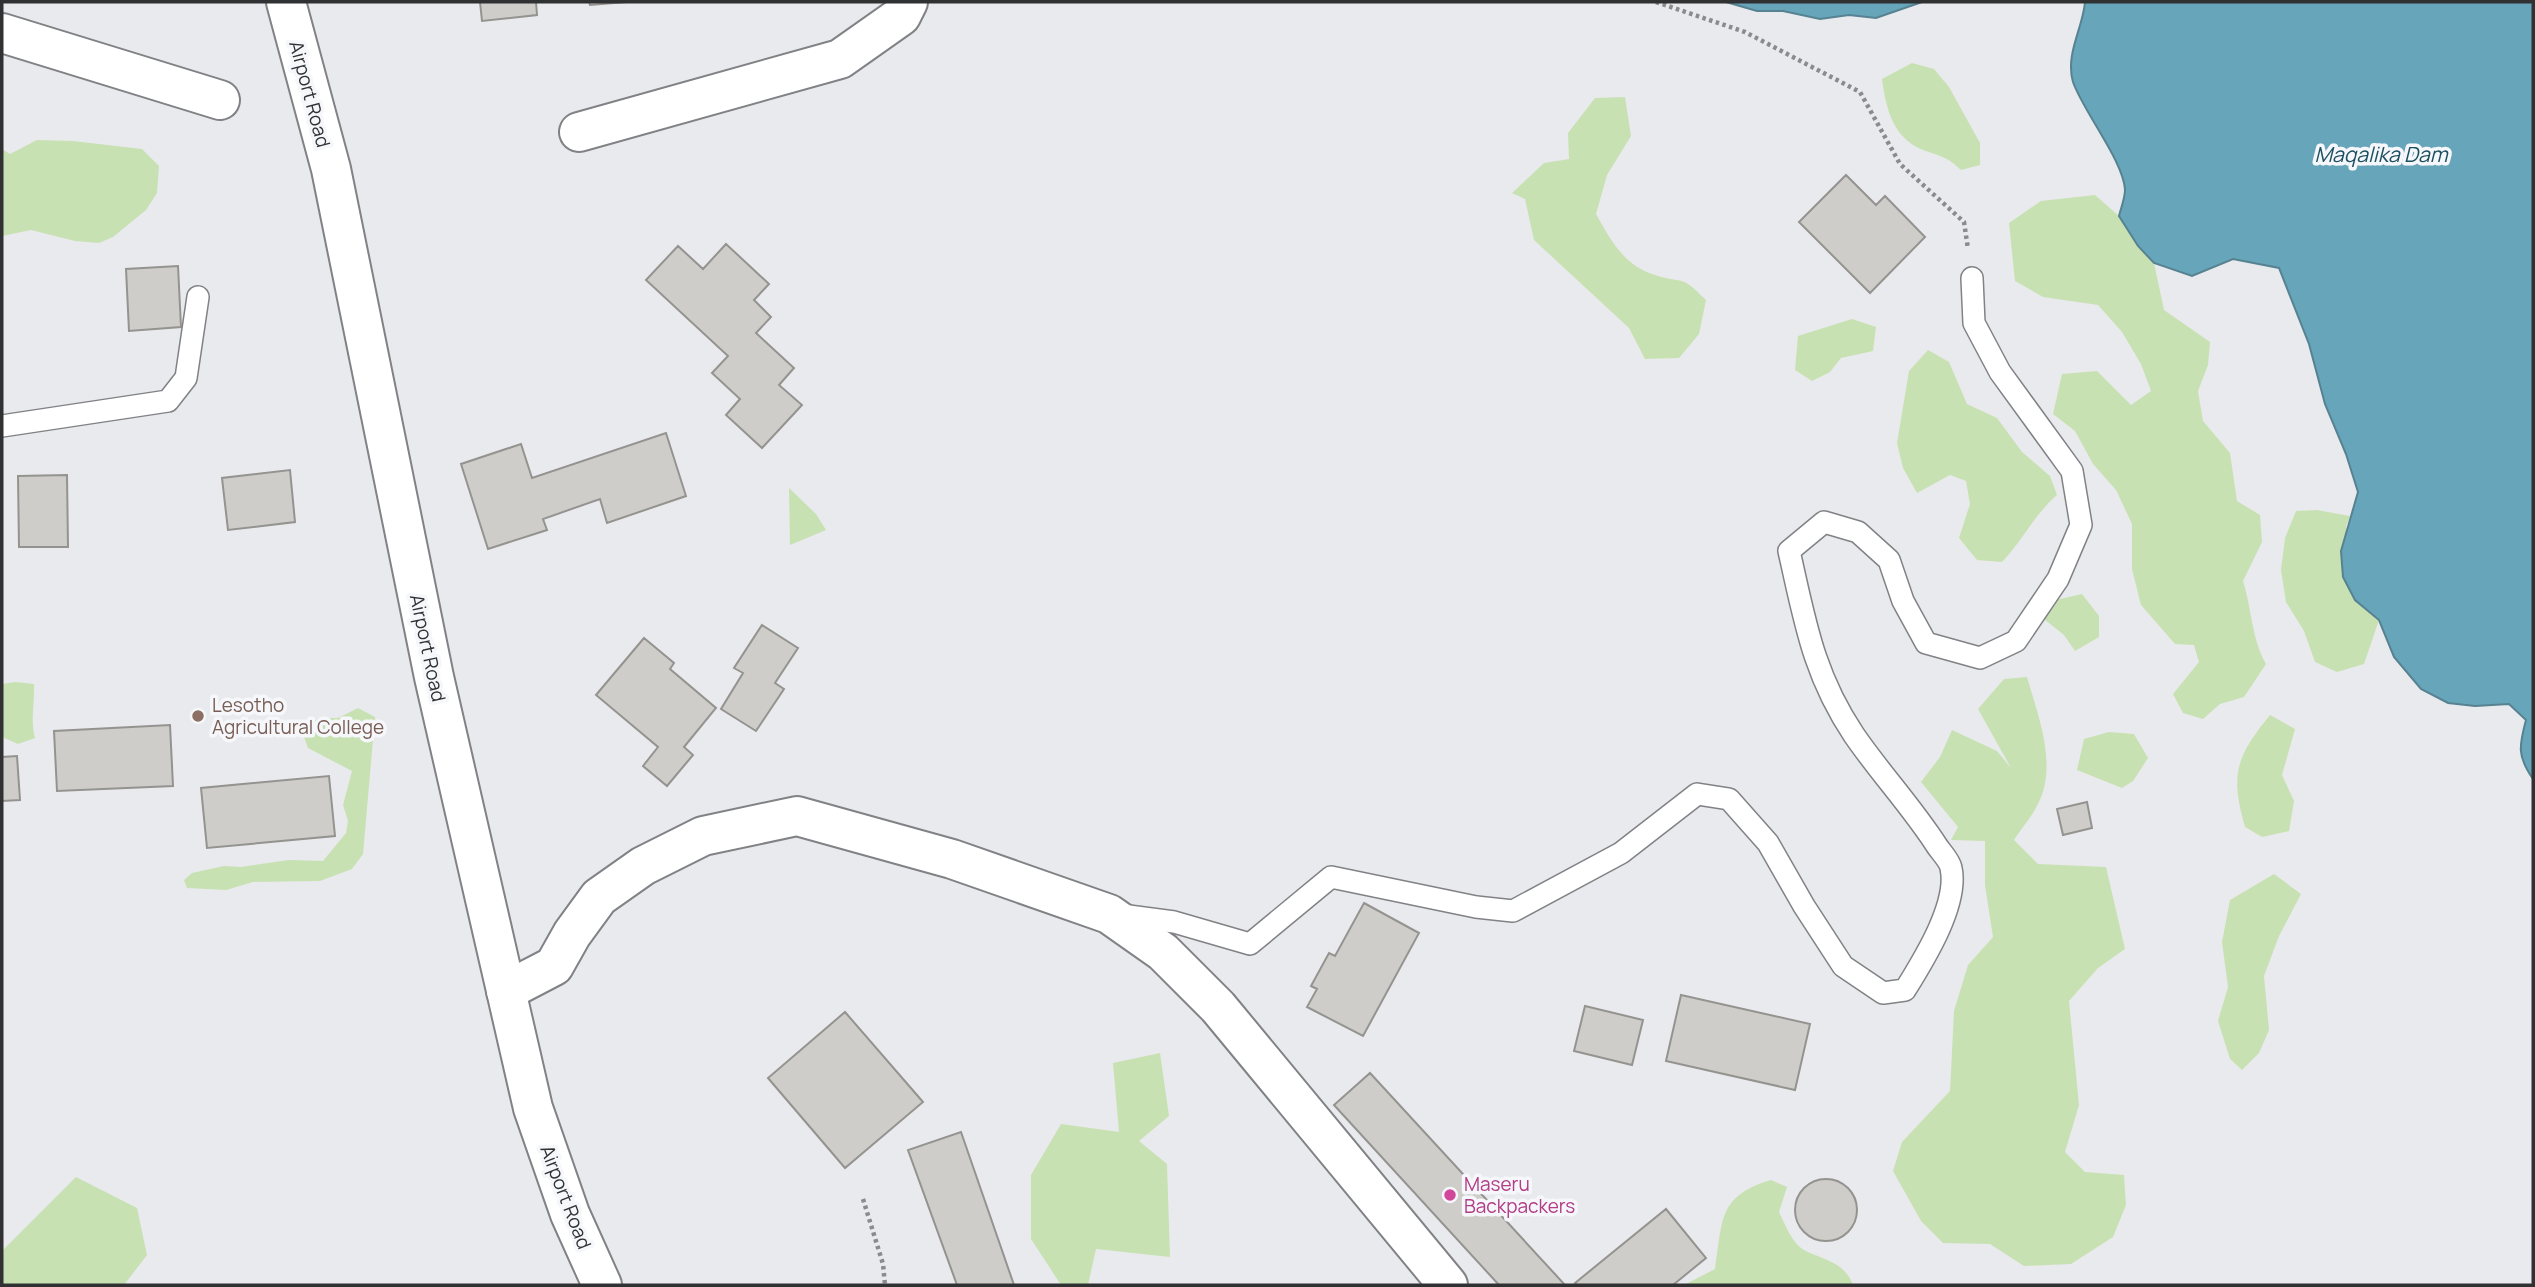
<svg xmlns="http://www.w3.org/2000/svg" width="2535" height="1287" font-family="Manrope,sans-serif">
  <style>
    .green { fill: #c8e1b2 }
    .water { fill: #67a5ba; stroke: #568291; stroke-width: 2 }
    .building { fill: #cfcdca; stroke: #959390; stroke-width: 2 }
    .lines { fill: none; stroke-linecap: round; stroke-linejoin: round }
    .lane-casing { stroke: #818285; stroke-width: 24 }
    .street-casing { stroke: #818285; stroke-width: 42 }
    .secondary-casing { stroke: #818285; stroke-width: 42 }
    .path { stroke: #8a8b8d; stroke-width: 4.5; stroke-dasharray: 3.5 3.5; stroke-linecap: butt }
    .lane { stroke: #fff; stroke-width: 21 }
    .street { stroke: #fff; stroke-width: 38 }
    .secondary { stroke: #fff; stroke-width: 38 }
    .education-dot { fill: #8d6e63; stroke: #f6f7fb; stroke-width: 2.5 }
    .hotel-dot { fill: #d1479c; stroke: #f6f7fb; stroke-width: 2.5 }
    .labels { text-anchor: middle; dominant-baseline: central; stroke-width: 7; stroke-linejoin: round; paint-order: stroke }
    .street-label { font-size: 19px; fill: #303132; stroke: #f6f7fb }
    .education-label { font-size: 19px; fill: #785e54; stroke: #f6f7fb; text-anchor: start }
    .hotel-label { font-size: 19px; fill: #b23c85; stroke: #f6f7fb; text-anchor: start }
    .water-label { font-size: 21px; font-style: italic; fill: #1c5060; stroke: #f6f7fb }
  </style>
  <rect width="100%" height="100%" fill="#e9eaed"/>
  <!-- green -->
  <path class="green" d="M1912,63l22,6 15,18 31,56v22l-19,5c-15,-14 -19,-13 -38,-20 -30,-12 -37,-41 -41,-71z
    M1625,97l6,39 -24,39 -11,39c14,25 28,52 59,61 31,10 24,-2 51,25l-7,34 -20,24 -34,1 -16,-31 -95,-88 -9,-41 -13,-6 32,-30 25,-4 -1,-26 27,-35z
    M37,140l36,1 69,8 17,17 -2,27 -11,17 -33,27 -14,6 -24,-2 -44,-11 -29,6v-87l8,5z
    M2095,195l24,21 19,30 16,17 10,47 46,32 -2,23 -10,26 5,30 27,32 7,48 23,14 2,27 -19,39c9,28 8,56 23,83l-22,33 -24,7 -17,15 -20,-6 -10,-19 26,-32 -5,-17 -19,-1 -34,-39 -9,-36v-45l-16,-34 -23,-26 -18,-33 -22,-17 9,-40 35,-3 34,34 20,-14 -10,-27 -19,-32 -24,-27 -55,-8 -28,-16 -6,-58 32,-22z
    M1852,319l24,8 -3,24 -32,7 -11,14 -18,9 -17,-11 3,-34z
    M1928,350l21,12 18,42 30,14 25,34 28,24 7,19c-23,20 -34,45 -55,67l-25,-2 -18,-22 11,-34 -4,-23 -16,-6 -33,18 -14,-25 -6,-25 12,-72z
    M789,488l27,26 10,16 -36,15z
    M2317,510l33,6 -4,10 9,74 24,20 -15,44 -27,8 -22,-10 -11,-31 -18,-29 -5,-32 4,-32 11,-27z
    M2082,594l17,22v21l-24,14 -11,-16 -20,-16 3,-17z
    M2027,677c11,39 31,88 11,127 -6,13 -17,24 -24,36l24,24 68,3 19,82 -27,19 -29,33 10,104 -14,47 20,20 39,3 2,30 -13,32 -42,27 -47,2 -34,-22 -47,-1 -22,-22 -28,-50 9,-29 48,-51 4,-80 14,-46 25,-28 -8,-52v-44l-34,-1 7,-13 -37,-45 19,-25 12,-27 45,21 14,17 -33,-59 26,-30z
    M15,682l19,2c1,18 -4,36 1,54l-17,6 -16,-7v-53z
    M358,708l17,9 -12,137 -11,15 -32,12 -67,1 -27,8 -39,-2 -3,-8 8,-7 32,-7 17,1 48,-7 34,1 23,-28 2,-12 -5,-16 9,-34 -44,-23 -6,-17 16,-13h20z
    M2270,715l25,14 -13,46 12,26 -5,30 -27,6 -17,-10c-15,-53 -9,-70 25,-112z
    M2109,732l25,2 14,24 -15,23 -11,7 -45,-18 7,-31z
    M2274,874l27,20 -22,42 -15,40 5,54 -10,23 -17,17 -12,-11 -12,-38 10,-34 -6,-45 8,-42z
    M1160,1053l9,63 -30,25 28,23 3,93 -74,-8 -8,36h-27l-30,-46v-64l30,-51 58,8 -6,-69z
    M76,1177l61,31 10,47 -23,30h-122v-34z
    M1771,1180l16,7 -8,25c6,12 13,31 25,38 19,10 41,12 49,35h-169l31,-16c8,-48 2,-73 56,-89z"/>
  <!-- water -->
  <path class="water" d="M1726,2h196l-46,16 -27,-3 -29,4 -37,-8h-26z
    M2085,2h448v777c-16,-23 -14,-33 -7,-59l-17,-16 -34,2 -27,-3 -27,-14 -27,-32 -15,-37 -24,-20 -12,-23 -2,-26 17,-59 -12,-38 -21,-50 -16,-60 -30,-76 -46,-9 -41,17 -38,-13 -16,-17 -19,-30c2,-8 6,-18 6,-26 -1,-28 -42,-79 -52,-108 -8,-28 10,-54 12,-80z"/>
  <!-- building -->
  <path class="building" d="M480,2h56l1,13 -55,6z
    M589,2h38l-37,3z
    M1846,175l30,30 9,-9 40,41 -55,56 -71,-71z
    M726,244l43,40 -15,16 17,17 -15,16 38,35 -15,17 23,20 -40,43 -36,-33 14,-16 -28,-26 16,-17 -82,-76 32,-34 25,23z
    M178,266l3,61 -52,4 -3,-62z
    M666,433l20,63 -79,27 -7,-24 -57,20 4,11 -59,19 -27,-85 60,-20 11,34z
    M290,470l5,52 -67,8 -6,-52z
    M67,475l1,72h-49l-1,-71z
    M762,625l36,23 -23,35 9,6 -28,42 -35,-22 22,-36 -9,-5z
    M644,638l30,25 -4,6 46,39 -32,39 9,8 -26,31 -24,-20 15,-19 -62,-52z
    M170,725l3,61 -116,5 -3,-60z
    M17,756l3,44 -18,1v-44z
    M329,776l6,60 -128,12 -6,-60z
    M2087,802l5,26 -29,7 -6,-26z
    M1364,903l55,30 -56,103 -56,-29 10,-18 -6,-3 18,-33 6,3z
    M1681,995l129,29 -15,66 -129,-29z
    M1585,1006l58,14 -11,45 -58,-14z
    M845,1012l78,90 -78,66 -77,-90z
    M1370,1073l195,212h-66l-165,-180z
    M961,1132l53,153h-57l-49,-135z
    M1795 1210a31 31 0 1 1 62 0a31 31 0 1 1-62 0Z
    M1666,1209l40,49 -33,27h-96l-2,-2z"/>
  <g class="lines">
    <!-- lane casing -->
    <g class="lane-casing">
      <path id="lane" d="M2,426l166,-25 18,-23 12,-81
        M1121,915l53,7 76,22 81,-67 145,30 37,4 108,-58 76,-59 32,5 39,44 36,63 39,60 40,27 22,-3c18,-29 54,-86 46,-122 -1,-7 -10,-16 -14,-22 -25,-39 -57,-73 -83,-111 -41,-61 -49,-114 -65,-184l35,-29 34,10 31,28 14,41 23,42 54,15 36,-17 42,-62 23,-54 -9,-54 -72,-99 -26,-49 -2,-45"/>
    </g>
    <!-- street casing -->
    <g class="street-casing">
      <path id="street" d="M2,33l218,67
        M579,132l261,-73 61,-43 7,-14
        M506,991l48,-25 18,-32 27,-37 44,-31 60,-30 94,-20 155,43 157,55 54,38 55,55 230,278"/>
    </g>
    <!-- secondary casing -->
    <g class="secondary-casing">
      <path id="secondary" d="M286,2l45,167 103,508 99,431 37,106 32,71"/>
    </g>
    <!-- path -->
    <path class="path" d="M1656,2l89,30 115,60 40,72 64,58 4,27
      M863,1199l20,65 2,21"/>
    <!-- lane -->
    <use href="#lane" class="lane"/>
    <!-- street -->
    <use href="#street" class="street"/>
    <!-- secondary -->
    <use href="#secondary" class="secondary"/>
  </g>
  <!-- markers -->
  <circle class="education-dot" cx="198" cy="716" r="7"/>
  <circle class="hotel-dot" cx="1450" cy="1195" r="7"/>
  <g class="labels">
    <!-- street labels -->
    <g class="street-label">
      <text transform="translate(310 94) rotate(75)">Airport Road</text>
      <text transform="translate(428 648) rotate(78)">Airport Road</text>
      <text transform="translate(566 1197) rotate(69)">Airport Road</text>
    </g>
    <!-- education labels -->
    <g class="education-label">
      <text x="212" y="705">Lesotho<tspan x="212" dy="22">Agricultural College</tspan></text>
    </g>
    <!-- hotel labels -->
    <g class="hotel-label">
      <text x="1464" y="1184">Maseru<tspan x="1464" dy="22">Backpackers</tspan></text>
    </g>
    <!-- water labels -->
    <g class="water-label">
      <text x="2381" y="154">Maqalika Dam</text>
    </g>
  </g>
  <!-- border -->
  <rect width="2535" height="1287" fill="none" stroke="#303132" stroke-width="7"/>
</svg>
